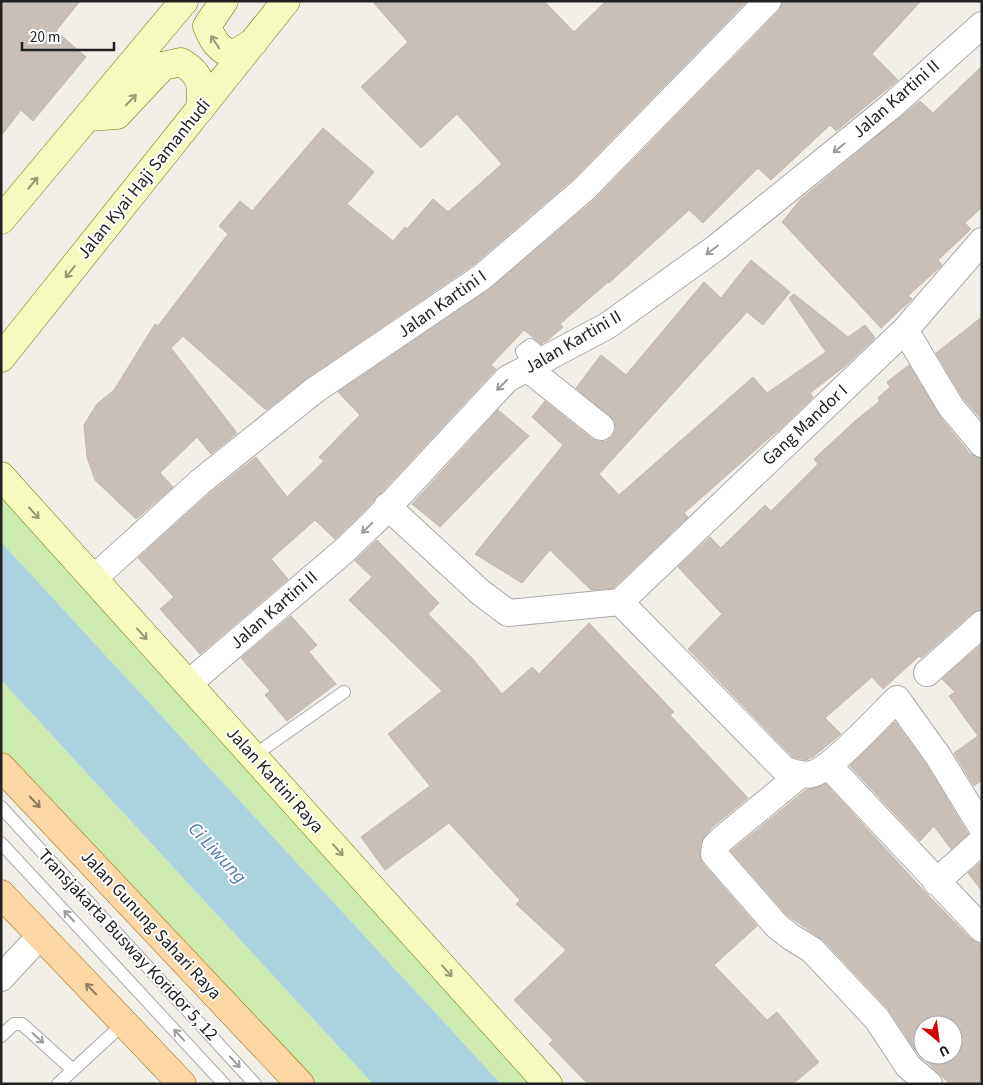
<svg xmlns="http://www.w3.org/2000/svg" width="983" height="1085" font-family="'Source Sans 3',sans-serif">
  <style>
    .grass { fill: #cdebb0 }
    .water { fill: #aad3df }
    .building { fill: #c7bfb8; stroke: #c4b6ab; fill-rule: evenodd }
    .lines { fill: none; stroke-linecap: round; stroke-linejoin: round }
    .lane-casing { stroke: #a9a9a9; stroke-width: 14 }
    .street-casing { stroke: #a9a9a9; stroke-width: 28 }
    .secondary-casing { stroke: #707d05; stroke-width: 29 }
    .primary-casing { stroke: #a06b00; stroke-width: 29 }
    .lane { stroke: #fff; stroke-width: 12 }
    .street { stroke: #fff; stroke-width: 26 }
    .secondary { stroke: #f7fabf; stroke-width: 28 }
    .primary { stroke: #fcd6a4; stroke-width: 28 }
    .oneway { stroke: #979978 }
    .oneway2 { stroke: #9c9c9c }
    .oneway3 { stroke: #8f7c63 }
    .labels { text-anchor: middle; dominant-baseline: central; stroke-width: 4; stroke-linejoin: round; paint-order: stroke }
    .street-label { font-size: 18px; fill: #222; stroke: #fff }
    .water-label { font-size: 19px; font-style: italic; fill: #4a7aab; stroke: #fff }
  </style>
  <rect width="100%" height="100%" fill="#f2efe9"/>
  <!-- grass -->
  <path class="grass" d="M1,476l547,608h-47l-500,-542z
    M1,680l44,48 328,356h-72l-300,-317z"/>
  <!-- water -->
  <path class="water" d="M1,542l500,542h-128l-372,-404z"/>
  <!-- building -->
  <path class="building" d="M1,1h79l-24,30 30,26 -53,64 -12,-11 -20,26z
    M372,1h172l30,31 32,-31h141l-173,177 -101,87 -166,113 -41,32 -83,-74 -12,12 66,85 -26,21 -14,-17 -37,36 13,14 -37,32 -41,-39 -8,-23 -3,-32 13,-21 17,-14 41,-66 3,2 70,-92 -9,-8 21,-25 12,10 71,-83 51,44 -27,32 46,37 12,-14 2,2 26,-30 15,13 54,-48 -45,-50 -36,34 -60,-61 47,-45z
    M783,1h138l-49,53 26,26 -62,51 -6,-6 -59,55 -13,-12 -55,55 -14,-13 -80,73 -1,-1 -48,42 3,3 -15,13 -7,4 -17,-14 -33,35 5,4 -131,141 -30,29 -20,-19 -44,39 17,20 -88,75 -40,-45 14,-12 -36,-39 72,-65 46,-36 31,40 37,-36 -5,-4 41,-42 -22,-23 152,-103 104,-89 185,-189z
    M982,66v141l-17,16 6,6 -33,31 4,5 -34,31 4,3 -31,29 -99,-106 19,-23 119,-98 13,12z
    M751,260l39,32 -27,33 -16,-13 -148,162 20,21 134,-118 14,16 59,-41 -37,-54 5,-4 54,43 17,-12 10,13 -30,28 -35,27 3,4 -28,27 -101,89 4,4 -75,71 -22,2 -41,-40 -28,33 -47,-29 88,-109 -31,-28 13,-16 47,38 7,3 8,-1 6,-5 3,-6 -1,-9 -39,-33 25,-33 25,20 78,-93 17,16z
    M982,317v103l-19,-22 -27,-45z
    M909,365l31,52 30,37 12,5v150l-10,4 -51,45 -2,-2 -36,33 -11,-12 -47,41 16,16 -28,23 -7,3 -13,-3 -105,-108 34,-35 -44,-47 32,-30 11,11 44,-43 6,6 47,-47 -4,-5 41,-38 25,-20 -2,-3 12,-11 -3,-5z
    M498,410l31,26 -89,91 -28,-23z
    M377,540l62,63 -11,11 44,44 30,36 30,-27 7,7 50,-51 85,89 -4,3 78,83 -37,30 -11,16v14l3,6 54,62 -43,39 53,55 10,-8 42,50 -26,22h-205l-39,-40 4,-4 -39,-40 52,-50 -50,-46 4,-4 -71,-77 -64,47 -24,-33 69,-51 -42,-52 54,-43 -93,-91 23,-23 -17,-16z
    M291,616l26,29 -8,7 27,32 -49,37 -22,-26 5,-4 -29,-33z
    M982,644v136l-8,6 -20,-33 24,-17 -29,-40 6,-4 -13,-13z
    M895,722l31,42 42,70 -17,15 -17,-23 -14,15 -70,-75z
    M826,784l99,108 46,47 11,6v139h-32l-35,-34 -27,-41 -65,-69 -36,-25 -56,-64 75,-61zM923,1025h30v30h-30z
    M982,861v30l-14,-18z"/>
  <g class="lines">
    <!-- lane casing -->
    <g class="lane-casing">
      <path id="lane" d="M530,367l-8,-16 8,-6 16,13
        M253,756l91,-64
        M1,807l254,277
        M1,843l223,241
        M1,1036l13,-12h8l51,46
        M58,1084l66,-61"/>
    </g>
    <!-- street casing -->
    <g class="street-casing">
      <path id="street" d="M905,330l46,77 31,37
        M527,368l74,59
        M387,506l93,86 28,21 112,-11
        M93,579l107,-97 115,-92 167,-113 102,-88 184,-188
        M620,602l165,168c8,2 18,6 27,4 19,-4 69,-60 85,-75l41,57 44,72
        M620,602l285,-272 77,-89
        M927,673l55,-49
        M188,684l157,-134 31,-30 131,-141 100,-53 110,-79 172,-139 93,-83
        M828,765l154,164
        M801,774l-79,65 -7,7 -1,8 63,72 14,11 21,13 65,69 31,47 21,18
        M936,882l46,-41
        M1,978l39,-42"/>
    </g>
    <!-- secondary casing -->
    <g class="secondary-casing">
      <path id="secondary" d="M224,1l-17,25c6,15 11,23 26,29l21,-13
        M88,117l29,-2 46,-49 18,-4c22,13 21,24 19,47
        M1,220l183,-219
        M1,358l285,-357
        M1,476l547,608"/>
    </g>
    <!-- primary casing -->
    <g class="primary-casing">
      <path id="primary" d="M1,767l299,317
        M1,894l181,190"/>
    </g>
    <!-- lane -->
    <use href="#lane" class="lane"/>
    <!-- street -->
    <use href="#street" class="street"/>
    <!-- secondary -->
    <use href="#secondary" class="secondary"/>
    <!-- primary -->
    <use href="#primary" class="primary"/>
  </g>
  <!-- one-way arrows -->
  <defs><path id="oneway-shaft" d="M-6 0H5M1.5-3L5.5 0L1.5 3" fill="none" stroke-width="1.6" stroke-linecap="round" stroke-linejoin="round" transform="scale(1.25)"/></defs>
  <g class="oneway">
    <use href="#oneway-shaft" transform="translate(215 42) rotate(-123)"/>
    <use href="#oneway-shaft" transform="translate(131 100) rotate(-46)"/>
    <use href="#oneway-shaft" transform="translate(33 183) rotate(-50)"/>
    <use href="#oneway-shaft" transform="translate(70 272) rotate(129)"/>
    <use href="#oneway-shaft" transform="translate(34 513) rotate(48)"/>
    <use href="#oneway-shaft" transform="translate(142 634) rotate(48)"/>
    <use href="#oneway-shaft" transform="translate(338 850) rotate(48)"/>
    <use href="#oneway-shaft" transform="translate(447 971) rotate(48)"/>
  </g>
  <g class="oneway2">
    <use href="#oneway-shaft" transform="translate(839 148) rotate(141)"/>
    <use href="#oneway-shaft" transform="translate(712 250) rotate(143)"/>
    <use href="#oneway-shaft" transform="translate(502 385) rotate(135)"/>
    <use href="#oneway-shaft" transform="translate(367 528) rotate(136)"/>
    <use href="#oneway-shaft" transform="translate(69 916) rotate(-133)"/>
    <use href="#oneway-shaft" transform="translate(179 1035) rotate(-133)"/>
    <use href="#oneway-shaft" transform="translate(38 1038) rotate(42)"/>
    <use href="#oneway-shaft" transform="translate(235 1062) rotate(47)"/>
  </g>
  <g class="oneway3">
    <use href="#oneway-shaft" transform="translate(35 802) rotate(47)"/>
    <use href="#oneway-shaft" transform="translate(91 989) rotate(-134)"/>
  </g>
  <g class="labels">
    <!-- street labels -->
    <g class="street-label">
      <text transform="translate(896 99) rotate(-41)">Jalan Kartini II</text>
      <text transform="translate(144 179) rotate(-51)">Jalan Kyai Haji Samanhudi</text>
      <text transform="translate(442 304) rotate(-35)">Jalan Kartini I</text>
      <text transform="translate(573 342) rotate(-30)">Jalan Kartini II</text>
      <text transform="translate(805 425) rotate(-43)">Gang Mandor I</text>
      <text transform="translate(274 610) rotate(-41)">Jalan Kartini II</text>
      <text transform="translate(275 780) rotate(48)">Jalan Kartini Raya</text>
      <text transform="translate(151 925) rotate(47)">Jalan Gunung Sahari Raya</text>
      <text transform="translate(128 945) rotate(47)">Transjakarta Busway Koridor 5, 12</text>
    </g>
    <!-- water labels -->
    <g class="water-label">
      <text transform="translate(217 853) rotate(47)">Ci Liwung</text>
    </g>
  </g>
  <!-- border -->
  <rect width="983" height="1085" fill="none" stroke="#222222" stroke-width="5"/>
  <!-- north arrow -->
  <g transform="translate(938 1040) rotate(151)"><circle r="24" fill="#ffffff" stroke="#a7a7a7"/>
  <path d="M0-4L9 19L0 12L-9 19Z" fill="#d40000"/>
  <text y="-8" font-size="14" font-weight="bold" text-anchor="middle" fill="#222222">U</text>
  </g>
  <!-- scale -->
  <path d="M22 42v8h92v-8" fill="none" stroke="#222222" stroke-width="2.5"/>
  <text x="30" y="42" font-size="15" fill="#222222" stroke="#ffffff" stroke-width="4" paint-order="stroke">20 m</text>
</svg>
